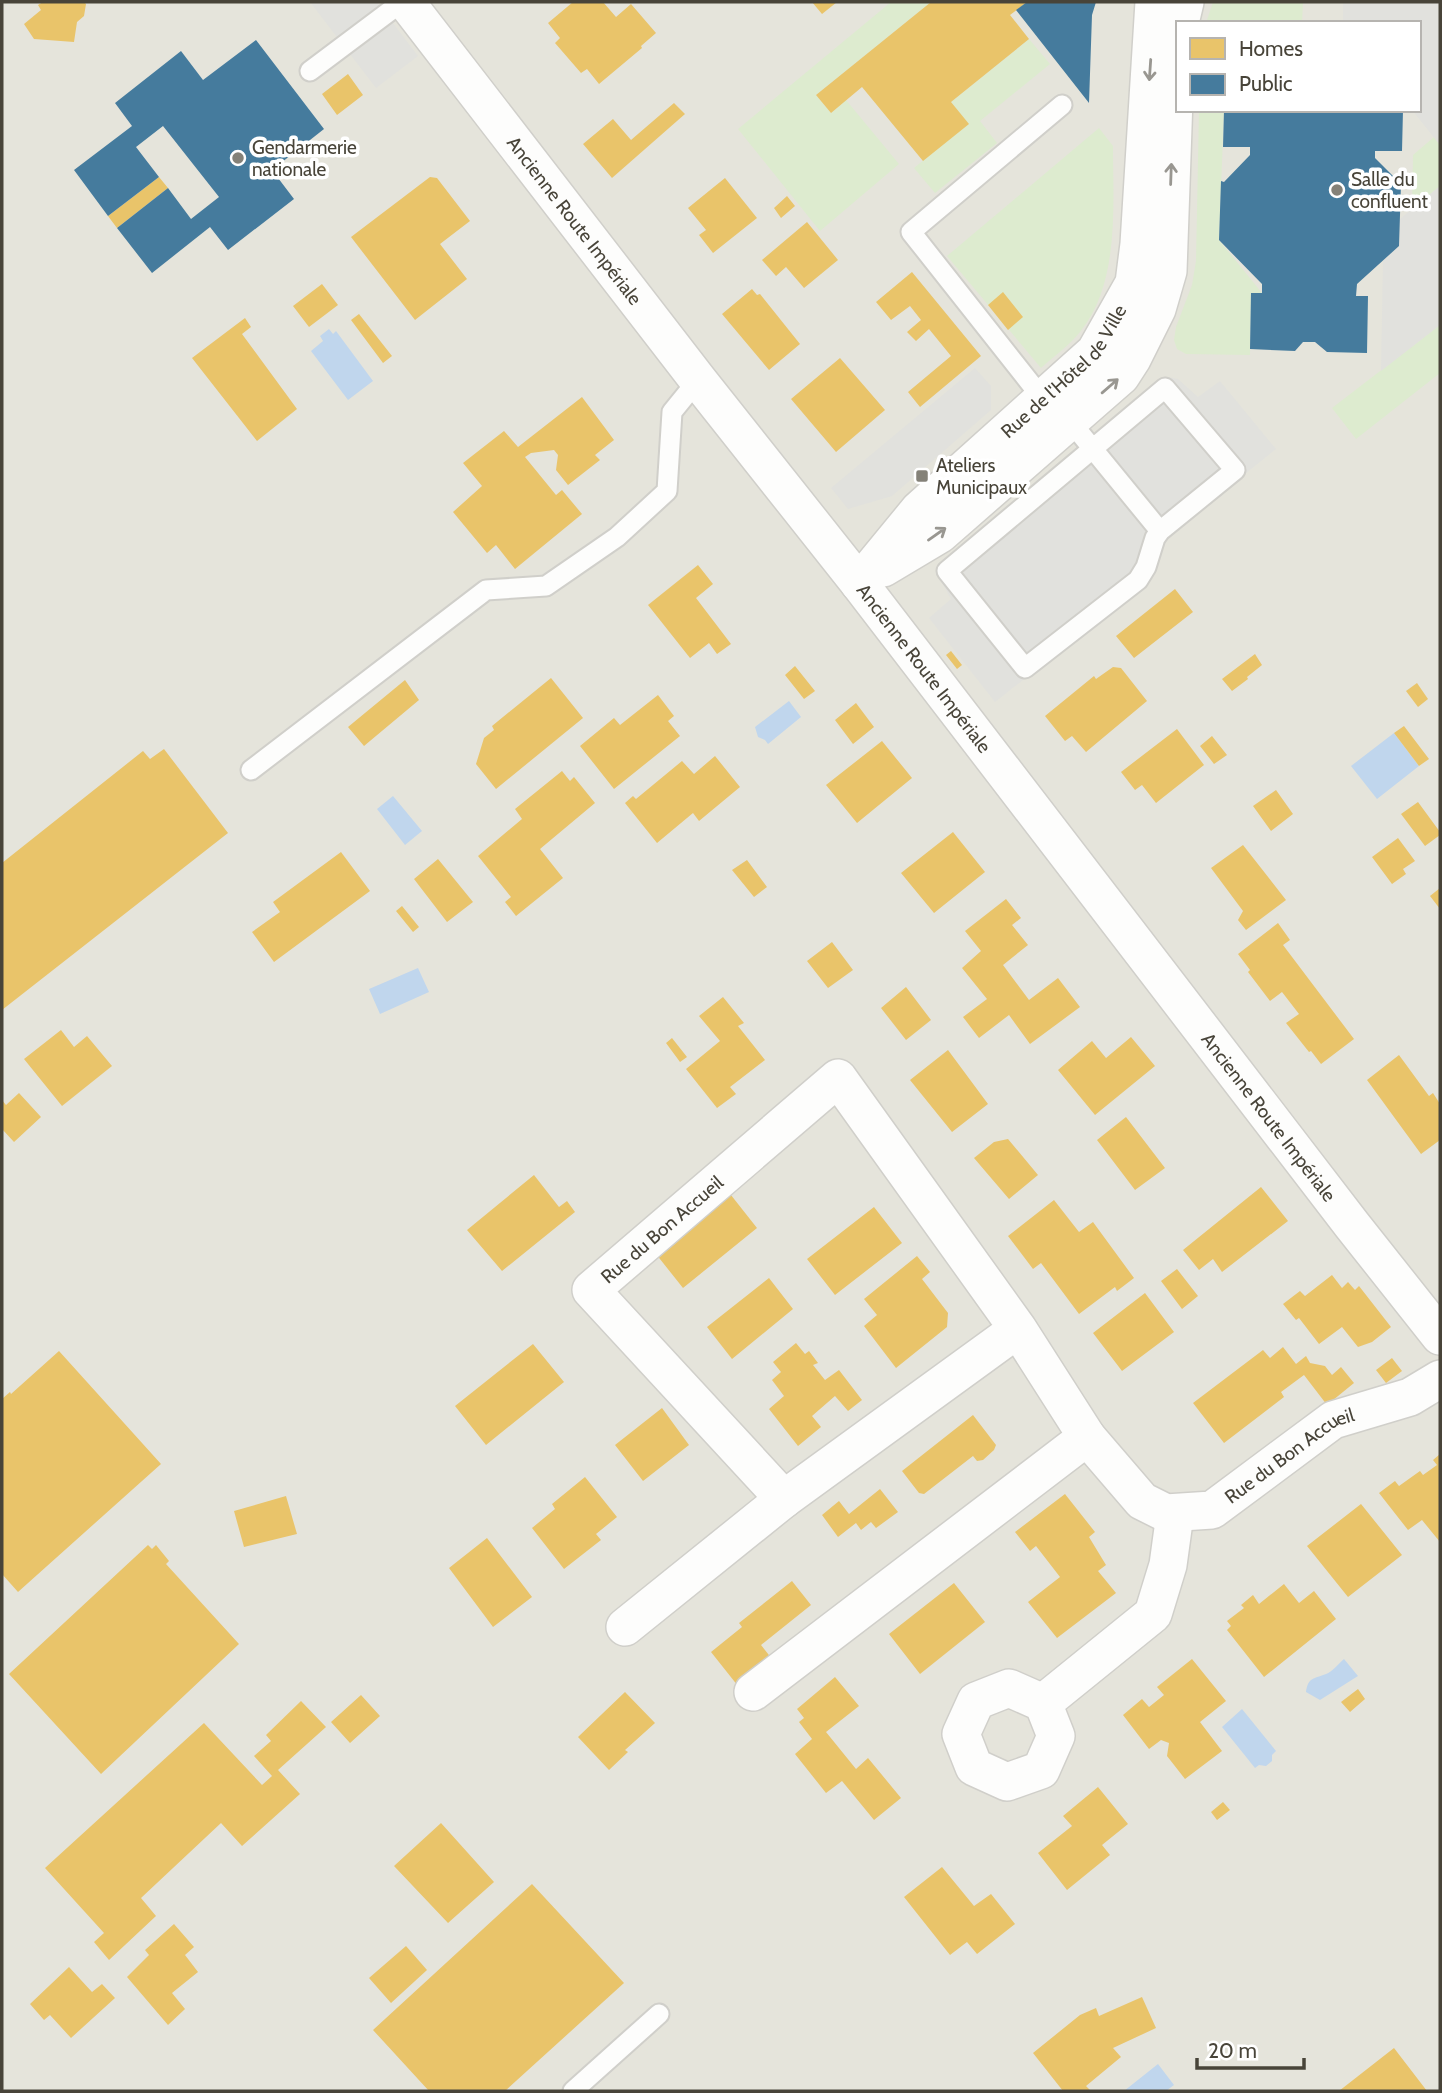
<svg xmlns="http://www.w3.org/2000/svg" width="1442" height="2093" font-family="Cabin,sans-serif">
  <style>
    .residential { fill: #e5e4db; fill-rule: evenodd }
    .green { fill: #ddebcf }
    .parking { fill: #e1e1dd }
    .water { fill: #c0d6ed }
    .homes { fill: #e9c46a }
    .public { fill: #457b9d }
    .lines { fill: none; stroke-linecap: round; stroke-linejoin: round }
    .lane-casing { stroke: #d0cfca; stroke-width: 23 }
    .street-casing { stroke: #d0cfca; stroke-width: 40 }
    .lane { stroke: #fdfdfc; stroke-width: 19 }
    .street { stroke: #fdfdfc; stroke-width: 37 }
    .oneway { stroke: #999791 }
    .poi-dot { fill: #848178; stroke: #fff; stroke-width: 2.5 }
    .labels { text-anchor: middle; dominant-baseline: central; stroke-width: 7; stroke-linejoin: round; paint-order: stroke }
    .poi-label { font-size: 19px; fill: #484439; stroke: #fff; text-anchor: start }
    .street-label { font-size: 19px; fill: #484439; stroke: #fff }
  </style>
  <rect width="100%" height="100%" fill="#f2f2ed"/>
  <!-- residential -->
  <path class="residential" d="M2,2h1438v2089h-1438zM1178,23h241v87h-241z"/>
  <!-- green -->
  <path class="green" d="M891,2h40l-115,93 15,18 15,-13 53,64 -79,67 -82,-102z
    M1213,2h90l-1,21h-96z
    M1029,39l21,25 -70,57 17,22 -62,50 -21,-25 54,-44 -17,-22z
    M1199,110h25l-5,130 43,53 -11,1 -1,61 -64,-1 -9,-5 -3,-9 2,-13 16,-42 4,-24z
    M1099,128l14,18c0,59 7,137 -33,186 -10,13 -27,25 -39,36l-94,-112z
    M1434,137l6,8v41l-28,23 1,-54z
    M1440,325v48l-84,66 -24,-31z"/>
  <!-- parking -->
  <path class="parking" d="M310,2h67l41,54 -42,32z
    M1343,2h97v143l-28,-35h7v-87h-76z
    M1440,186v139l-59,46 2,-110 16,-15 1,-27z
    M975,368l16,18v24l-99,86 -44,13 -17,-21z
    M1168,377l10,2 20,18 22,-16 56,68 -110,88 -29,53 -142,112 -66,-84 22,-19 -11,-20 4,-15 213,-183z"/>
  <!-- water -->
  <path class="water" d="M329,329l4,5 3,-3 37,50 -25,19 -37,-49 12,-10 -3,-5z
    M789,701l12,16 -33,27 -3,-4 -7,-3 -3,-10z
    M1394,733l25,33 -42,33 -26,-33z
    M393,796l29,35 -17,14 -28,-36z
    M418,968l11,24 -49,22 -11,-25z
    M1344,1659l14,17 -38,24 -14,-8c2,-15 8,-13 20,-18 6,-2 12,-10 18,-15z
    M1242,1709l34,42 -4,4v6l-6,5 -7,-1 -4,3 -33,-41z
    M1158,2064l16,21 -8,6h-42z"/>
  <!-- homes -->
  <path class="homes" d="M43,2h41l2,2 -2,12 -7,6 -3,20 -40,-3 -10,-15 17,-14 -3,-5z
    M573,2h30l13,15 15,-13 25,29 -15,13 1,2 -43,36 -12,-15 -6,4 -26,-30 5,-5 -12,-15z
    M812,2h25l-15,12z
    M931,2h96l-17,13 19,24 -78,63 18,22 -46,37 -61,-74 -31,26 -15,-18z
    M348,74l15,21 -26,20 -15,-21z
    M674,103l11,11 -73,64 -29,-34 30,-25 18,21z
    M159,177l9,11 -51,40 -9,-12z
    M430,177l7,1 33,43 -30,23 27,35 -52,41 -64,-83z
    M725,178l32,40 -44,35 -14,-18 7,-5 -18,-22z
    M787,196l8,10 -14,12 -7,-10z
    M807,222l31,38 -34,28 -18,-21 -10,9 -14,-16z
    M912,272l69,84 -61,51 -12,-15 43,-36 -22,-27 -13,12 -9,-9 14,-12 -11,-14 -19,14 -15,-18z
    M322,284l16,21 -29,22 -16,-21z
    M752,289l5,6 3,-1 40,50 -31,26 -47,-56z
    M1003,292l20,25 -15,13 -20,-25z
    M359,314l33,42 -9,7 -32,-43z
    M245,318l6,9 -9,7 55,75 -40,32 -65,-83z
    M840,358l45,52 -49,42 -45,-53z
    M582,397l32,43 -19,15 5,5 -32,25 -12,-15 2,-15 -4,-5 -23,3 -6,4 31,38 6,-5 20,24 -67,55 -19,-24 -9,8 -34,-41 29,-26 -19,-23 41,-32 14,16z
    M698,565l15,19 -17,14 35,46 -14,10 -8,-11 -19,15 -42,-53z
    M1175,589l18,23 -59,46 -18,-22z
    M951,651l11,14 -5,4 -11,-14z
    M1255,654l7,11 -15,12 1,2 -16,12 -10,-12z
    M795,666l20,25 -11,8 -19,-24z
    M1113,667l8,1 26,33 -61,51 -14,-16 -7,5 -20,-25 49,-40 2,3z
    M551,678l32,40 -87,71 -20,-25 8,-26 10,-8 -2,-4z
    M405,680l14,20 -55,46 -16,-19z
    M1417,683l11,16 -10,8 -12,-16z
    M658,695l16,21 -6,5 12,15 -66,53 -34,-43 34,-28 6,7z
    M856,703l18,24 -21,17 -18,-24z
    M1404,726l25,33 -10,7 -25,-33z
    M1177,729l27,36 -48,38 -14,-18 -7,5 -14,-18z
    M1212,736l15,19 -13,9 -14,-18z
    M882,741l30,37 -55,45 -31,-38z
    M164,749l64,84 -226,177v-147l141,-112 7,8z
    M715,756l25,31 -41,34 -6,-8 -36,30 -32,-40 8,-7 3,3 46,-38 12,13z
    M562,771l8,10 4,-4 21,26 -55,46 23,29 -47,38 -11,-14 6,-5 -33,-41 44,-37 -7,-10z
    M1276,790l17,24 -22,17 -18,-25z
    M1418,802l22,30v3l-15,11 -24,-32z
    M953,832l32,40 -51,41 -33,-40z
    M1398,838l17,23 -12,8 3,5 -14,10 -20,-27z
    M1243,845l43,55 -40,30 -8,-10 5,-9 -32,-43z
    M341,852l29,39 -96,71 -22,-30 28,-20 -7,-10z
    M438,859l35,43 -26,20 -33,-43z
    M747,860l20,27 -13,10 -22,-27z
    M1440,888v21l-10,-13z
    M1006,899l15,19 -9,7 16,20 -25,20 26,35 29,-22 22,29 -50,37 -21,-29 -30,23 -16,-21 24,-18 -25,-31 19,-17 -16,-20z
    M402,906l17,21 -6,5 -17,-21z
    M1278,923l12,17 -7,5 71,94 -33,25 -10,-13 -2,1 -23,-29 13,-9 -17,-22 -12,9 -22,-29 2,-2 -12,-16z
    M832,942l21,28 -25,18 -21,-27z
    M906,987l25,33 -25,20 -25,-32z
    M723,997l21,26 -6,3 27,34 -35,27 6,7 -19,14 -31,-39 34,-28 -21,-25z
    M61,1030l13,17 13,-11 25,30 -50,40 -38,-47z
    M1131,1037l24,29 -60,49 -37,-45 34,-29 14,17z
    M672,1038l15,19 -7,5 -14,-19z
    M948,1050l40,54 -36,28 -42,-52z
    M1399,1055l30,41 4,-3 7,11v36l-19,14 -54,-74z
    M19,1093l22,24 -27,25 -12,-13v-29l4,5z
    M1126,1117l39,51 -30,22 -38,-50z
    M1008,1139l30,36 -29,24 -35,-41 20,-16z
    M534,1175l25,32 8,-6 8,11 -73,59 -35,-41z
    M1261,1187l27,34 -66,51 -9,-13 -14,11 -16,-20z
    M727,1190l30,38 -74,60 -31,-39z
    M1054,1200l25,32 14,-10 41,56 -17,13 -2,-4 -36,27 -38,-51 -8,6 -25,-33z
    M874,1207l28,36 -67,52 -28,-36z
    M917,1256l13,16 -8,7 26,34 -1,14 -51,41 -32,-42 13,-11 -13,-16z
    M1177,1269l21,27 -16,13 -21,-28z
    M1332,1275l10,13 6,-6 7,8 4,-4 32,41 -19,15 -14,5 -16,-20 -23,17 -20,-26 -3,2 -13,-16 17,-13 5,5z
    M769,1278l24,31 -61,50 -25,-32z
    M1145,1293l29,39 -52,39 -29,-38z
    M796,1343l9,11 4,-3 9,12 -5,2 12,15 14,-10 23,30 -14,11 -13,-15 -23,20 9,11 -23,19 -29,-37 15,-13 -12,-16 9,-8 -8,-10z
    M533,1344l31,38 -78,63 -31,-39z
    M1283,1347l13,17 10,-8 4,7 15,3 7,9 9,-8 13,16 -27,22 -23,-30 -23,17 3,5 -60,46 -31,-40 70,-53 7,8z
    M59,1351l102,113 -143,128 -16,-18v-175l8,-7 1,2z
    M1392,1358l10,13 -16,12 -10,-13z
    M662,1408l27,37 -46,36 -28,-36z
    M973,1415l23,30 -2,5 -11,10 -6,1 -4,-5 -49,38 -5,-1 -17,-22z
    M1440,1454v88l-18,-22 -14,10 -29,-37 16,-12 4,5 21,-15 3,4 14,-10 -4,-5z
    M585,1477l32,40 -21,17 5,6 -37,29 -32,-41 23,-19 -3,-5z
    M880,1489l18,23 -22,16 -5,-6 -10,8 -5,-7 -18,14 -16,-22 17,-14 10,13z
    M1065,1494l30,38 -6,5 17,28 -8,6 18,22 -59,45 -29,-36 32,-25 -24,-31 -6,5 -15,-19z
    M286,1496l11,38 -53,13 -10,-36z
    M1361,1504l41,51 -54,42 -41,-51z
    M487,1538l45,59 -39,30 -44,-59z
    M148,1545l4,4 4,-4 13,16 -3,3 73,80 -138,130 -92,-100z
    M792,1581l19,24 -50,40 11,14 -34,27 -27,-34 31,-25 -3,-4z
    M954,1583l31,39 -65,52 -31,-40z
    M1284,1584l15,19 15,-12 22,28 -72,58 -37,-47 4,-4 -4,-5 17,-13 -3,-3 12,-10 6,9z
    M1192,1659l34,42 -26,21 22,29 -37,28 -18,-23 2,-13 -8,-3 -12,9 -26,-34 19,-16 7,8 15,-12 -7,-8z
    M835,1677l24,29 -33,26 30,37 12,-11 33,40 -27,22 -32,-39 -16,12 -31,-39 17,-15 -13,-17 5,-4 -7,-9z
    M1358,1689l7,10 -15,13 -9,-10z
    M625,1692l30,31 -30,27 3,2 -19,18 -31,-33z
    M361,1695l19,21 -30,27 -19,-21z
    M301,1701l25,26 -48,43 22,24 -58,52 -21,-23 -80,75 15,18 -47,44 -15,-18 10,-9 -59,-65 159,-145 58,62 10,-9 -18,-20 17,-15 -5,-6z
    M1098,1787l30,37 -26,21 8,10 -43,35 -29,-37 34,-27 -9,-10z
    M1223,1802l7,8 -13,10 -6,-8z
    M441,1823l53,59 -46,41 -54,-57z
    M942,1867l32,39 17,-12 24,30 -38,30 -10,-12 -17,13 -46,-58z
    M532,1884l92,99 -119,108h-76l-56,-61z
    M174,1924l20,23 -9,8 13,17 -26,21 13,16 -17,16 -41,-48 22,-22 -4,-5z
    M406,1946l21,24 -36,33 -22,-25z
    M69,1967l23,25 10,-8 13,14 -44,40 -21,-23 -6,5 -14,-16z
    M1142,1997l14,31 -43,20 8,9 -35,29 5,5h-28l-30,-38 47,-38 16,-7 3,8z
    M1394,2048l33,43h-88z"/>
  <!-- public -->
  <path class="public" d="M1027,2h69l-4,13 -3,88 -73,-93z
    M256,40l68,89 -52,41 22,29 -66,51 -18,-23 -58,46 -35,-45 51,-40 23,31 28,-22 -56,-71 -27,21 23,30 -51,39 -34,-46 58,-44 -17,-23 66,-52 22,29z
    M1224,110h179l-1,41h-27v7l26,26 -2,62 -42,38 -1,12h12l-1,57 -40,-1 -12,-10h-12l-8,9 -45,-2 1,-56h11v-9l-43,-44 2,-59 3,1 26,-27v-8h-27z"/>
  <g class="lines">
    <!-- lane casing -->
    <g class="lane-casing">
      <path id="lane" d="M310,71l92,-69
        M1046,403l-135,-171 151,-127
        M1070,421l90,110 -5,7 -9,29 -8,13 -113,88 -78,-97 218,-183 70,82 -75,61
        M251,770l235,-180 60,-4 71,-49 50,-46 5,-79 26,-32
        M573,2091l86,-77"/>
    </g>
    <!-- street casing -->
    <g class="street-casing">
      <g id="street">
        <path id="s1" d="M406,2l292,378 161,203 493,642 88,111"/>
        <path d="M1180,23l5,-21"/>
        <path d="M883,568l57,-34 181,-158 11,-17 25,-50 11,-38 8,-230"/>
        <path id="s2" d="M859,583l60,-73 176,-158 39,-69 5,-39 15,-242"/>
        <path id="s3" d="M1018,1329l-234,170 -193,-209 247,-212 180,251 69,108 55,64 24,12 46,-3 121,-90 77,-23 30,-18"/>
        <path d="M625,1627l159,-128"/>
        <path d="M1009,1688l34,15 13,33 -15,34 -34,12 -33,-15 -13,-33 15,-33z"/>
        <path d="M753,1692l334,-255"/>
        <path d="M1043,1703l110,-89 15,-49 7,-51"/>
      </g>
    </g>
    <!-- lane -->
    <use href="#lane" class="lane"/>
    <!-- street -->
    <use href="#street" class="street"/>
  </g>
  <!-- one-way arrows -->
  <defs><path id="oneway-shaft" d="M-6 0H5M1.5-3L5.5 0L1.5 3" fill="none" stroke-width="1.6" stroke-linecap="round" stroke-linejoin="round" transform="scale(1.75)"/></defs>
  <g class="oneway">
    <use href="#oneway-shaft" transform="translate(1150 70) rotate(94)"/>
    <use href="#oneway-shaft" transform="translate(1171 174) rotate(-88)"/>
    <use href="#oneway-shaft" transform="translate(1110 386) rotate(-41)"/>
    <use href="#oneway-shaft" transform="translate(937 534) rotate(-35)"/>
  </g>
  <!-- markers -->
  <g class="poi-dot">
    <circle cx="238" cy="158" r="7"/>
    <circle cx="1337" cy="190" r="7"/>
    <rect x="915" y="469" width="14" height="14" rx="3.5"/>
  </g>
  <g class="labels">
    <!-- poi labels -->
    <g class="poi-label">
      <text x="252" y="147">Gendarmerie<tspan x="252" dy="22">nationale</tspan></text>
      <text x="1351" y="179">Salle du<tspan x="1351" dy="22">confluent</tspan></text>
      <text x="936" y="465">Ateliers<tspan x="936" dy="22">Municipaux</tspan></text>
    </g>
    <!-- street labels -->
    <g class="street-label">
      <text stroke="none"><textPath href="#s1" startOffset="276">Ancienne Route Impériale</textPath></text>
      <text stroke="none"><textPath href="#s2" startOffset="296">Rue de l'Hôtel de Ville</textPath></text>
      <text stroke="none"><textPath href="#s1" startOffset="844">Ancienne Route Impériale</textPath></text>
      <text stroke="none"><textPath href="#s1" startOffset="1410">Ancienne Route Impériale</textPath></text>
      <text stroke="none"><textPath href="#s3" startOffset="667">Rue du Bon Accueil</textPath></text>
      <text stroke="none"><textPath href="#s3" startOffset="1589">Rue du Bon Accueil</textPath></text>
    </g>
  </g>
  <!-- border -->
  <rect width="1442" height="2093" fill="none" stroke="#484439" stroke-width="7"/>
  <!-- legend -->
  <rect x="1176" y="21" width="245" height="91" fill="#ffffff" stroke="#b6b4b0" stroke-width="2"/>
  <rect x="1190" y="38" width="35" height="21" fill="#e9c46a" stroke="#b6b4b0" stroke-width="2"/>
  <text x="1239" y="56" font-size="21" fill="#484439">Homes</text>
  <rect x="1190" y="74" width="35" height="21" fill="#457b9d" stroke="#b6b4b0" stroke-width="2"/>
  <text x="1239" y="91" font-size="21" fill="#484439">Public</text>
  <!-- scale -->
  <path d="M1197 2058v10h107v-10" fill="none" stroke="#484439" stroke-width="3.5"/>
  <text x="1208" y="2058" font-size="21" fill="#484439" stroke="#ffffff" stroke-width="5" paint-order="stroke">20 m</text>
</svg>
